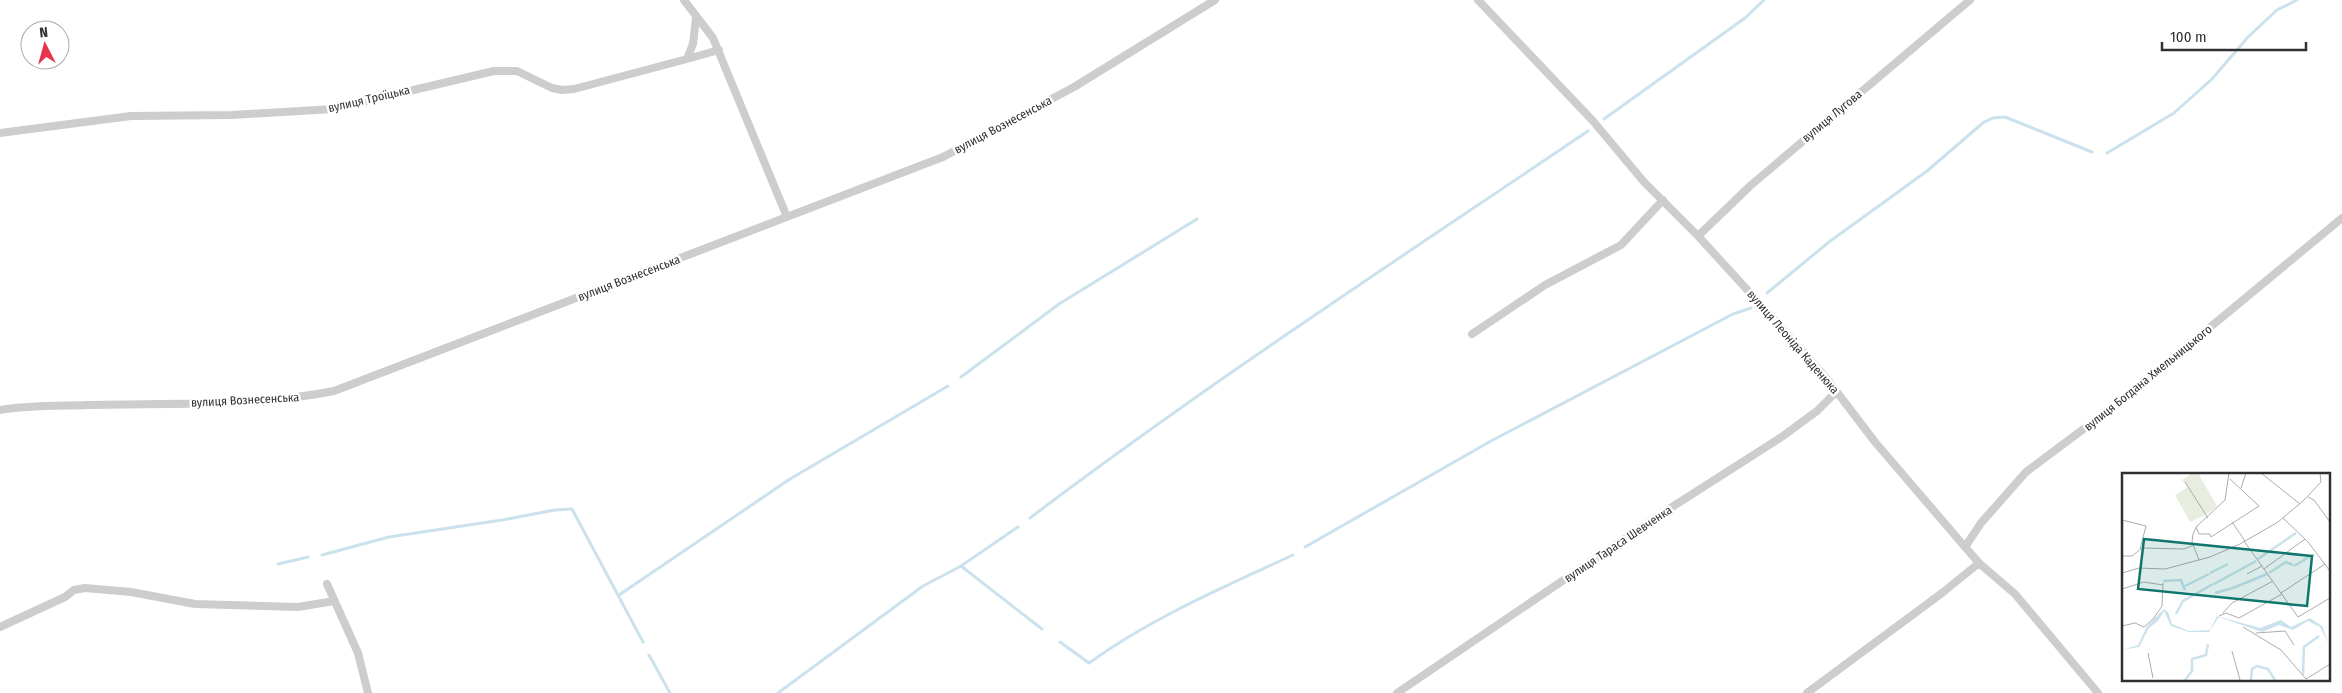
<svg xmlns="http://www.w3.org/2000/svg" width="2342" height="693" font-family="'Fira Sans Condensed',sans-serif">
  <style>
    .lines { fill: none; stroke-linecap: round; stroke-linejoin: round }
    .stream { stroke: #cbe2ed; stroke-width: 3 }
    .minor { stroke: #cdcdcd; stroke-width: 8 }
    .labels { text-anchor: middle; dominant-baseline: central; stroke-width: 5; stroke-linejoin: round; paint-order: stroke }
    .street-label { font-size: 12px; fill: #303030; stroke: #fff }
    .inset-river { fill: none; stroke: #cbe2ed; stroke-width: 2.5 }
    .inset-road { fill: none; stroke: #acacac; stroke-width: 1 }
    .view { fill: #0f766e; fill-opacity: 0.15; stroke: #0f766e; stroke-width: 2.5 }
    .inset-edge { fill: none; stroke: #303030; stroke-width: 2.5 }
  </style>
  <rect width="100%" height="100%" fill="#fff"/>
  <g class="lines">
    <!-- stream -->
    <path class="stream" d="M1604,119l141,-101 19,-18
      M2107,153l67,-40 38,-34 36,-42 29,-27 20,-10
      M1767,293l62,-51 98,-71 57,-49 9,-4 12,-1 87,35
      M961,377l98,-73 138,-85
      M1030,518c180,-136 370,-260 558,-387
      M1305,547l186,-106 242,-127 18,-6
      M322,555l67,-18 113,-17 53,-10 17,-1 71,133
      M278,564l30,-7
      M961,566l81,63
      M619,595l171,-116 158,-93
      M1060,642l29,21c62,-45 135,-76 204,-108
      M649,655l21,38
      M778,693l145,-107 38,-20 57,-39"/>
    <!-- minor -->
    <path class="minor" d="M684,0l29,38 74,179
      M1478,0l115,121 51,61 54,54 65,71 64,72 48,63 90,105 14,16 36,31 83,99
      M687,59l32,-9
      M0,133l131,-17 101,-1 101,-6 161,-38h23l35,17 10,2 12,-1 113,-30 6,-15 3,-26
      M1698,236l52,-50 220,-186
      M1472,334l73,-49 76,-40 42,-45
      M0,410c29,-5 58,-4 87,-5 82,-2 166,2 247,-14l609,-234 131,-70 141,-87
      M1965,547l16,-24 45,-51 95,-71 221,-183
      M327,584l31,69 10,40
      M0,627l65,-30 9,-7 11,-2 46,4 64,12 103,3 36,-6
      M1397,693l261,-177 125,-80 34,-25 19,-19
      M1807,693l135,-100 37,-30"/>
  </g>
  <g class="labels">
    <!-- street labels -->
    <g class="street-label">
      <text transform="translate(369 99) rotate(-13)">вулиця Троїцька</text>
      <text transform="translate(1832 116) rotate(-40)">вулиця Лугова</text>
      <text transform="translate(1003 125) rotate(-28)">вулиця Вознесенська</text>
      <text transform="translate(629 278) rotate(-21)">вулиця Вознесенська</text>
      <text transform="translate(1793 342) rotate(49)">вулиця Леоніда Каденюка</text>
      <text transform="translate(2148 378) rotate(-39)">вулиця Богдана Хмельницького</text>
      <text transform="translate(245 400) rotate(-3)">вулиця Вознесенська</text>
      <text transform="translate(1618 544) rotate(-34)">вулиця Тараса Шевченка</text>
    </g>
  </g>
  <!-- overview -->
  <g transform="translate(2122 473)">
    <rect width="208" height="208" fill="#fff"/>
    <path d="M71,0h5l19,33 -10,8 -17,8 -15,-27 13,-8 -6,-7z" fill="#e7eddf"/>
    <path d="M42,136l4,3 4,12 17,7 21,-1 7,-14 43,12 21,-8 10,7 19,-9 12,8 7,18 -9,-17 -12,-6 -15,9 -14,-5 -17,7 -43,-15 -10,15h-20l-18,-6 -7,-15 -6,10 -9,7 -10,19 -17,3 16,-5 9,-19z" fill="#cbe2ed"/>
    <path class="inset-river" d="M136,86l38,-26M172,93l20,-12M88,100l18,-9M147,100l17,-11 7,3M41,108l18,-1 4,10M92,111l42,-23M63,113l24,-12M111,115l34,-14M93,120l18,-5M70,123l21,-12M54,141l7,-13 9,-5M181,202l1,-28 15,-11M63,207l7,-9v-12l14,-4 2,-11M129,207l1,-11 5,-3 11,3 7,11"/>
    <path class="inset-road" d="M139,0l39,31M63,9l23,36M119,15l5,-15M186,24l6,3 16,22M161,45l25,24 22,29M0,47l24,6 -6,23M110,49l13,19M74,54l3,7h11l1,3 48,-31 -29,-27M122,68l54,76 32,-19M0,83h10l10,-8 42,1 10,-4M77,87l-7,-18 1,-8 4,-8 28,-26 4,-27M142,96l41,-30M0,100l17,-5 26,1 45,-12 30,-13 38,-22 26,-22 17,-18 -1,-9M125,101l15,-8M0,116l22,-7 19,3M159,120l44,-29M101,140l9,-10 41,-22M97,143l7,-3 13,5 43,-24M0,153l13,-3 9,4 10,-9 8,-12 1,-23M121,154l38,23 25,29 24,-15M134,160l29,-2 9,14M110,178l8,29M26,180l5,25"/>
    <path class="view" d="M22,66l168,17 -5,50 -169,-17z"/>
    <rect width="208" height="208" class="inset-edge"/>
  </g>
  <!-- north arrow -->
  <g transform="translate(45 45) rotate(354)"><circle r="24" fill="#ffffff" stroke="#acacac"/>
  <path d="M0-4L9 19L0 12L-9 19Z" fill="#e6344d"/>
  <text y="-8" font-size="14" font-weight="bold" text-anchor="middle" fill="#303030">N</text>
  </g>
  <!-- scale -->
  <path d="M2162 42v8h144v-8" fill="none" stroke="#303030" stroke-width="2.5"/>
  <text x="2170" y="42" font-size="15" fill="#303030" stroke="#ffffff" stroke-width="4" paint-order="stroke">100 m</text>
</svg>
